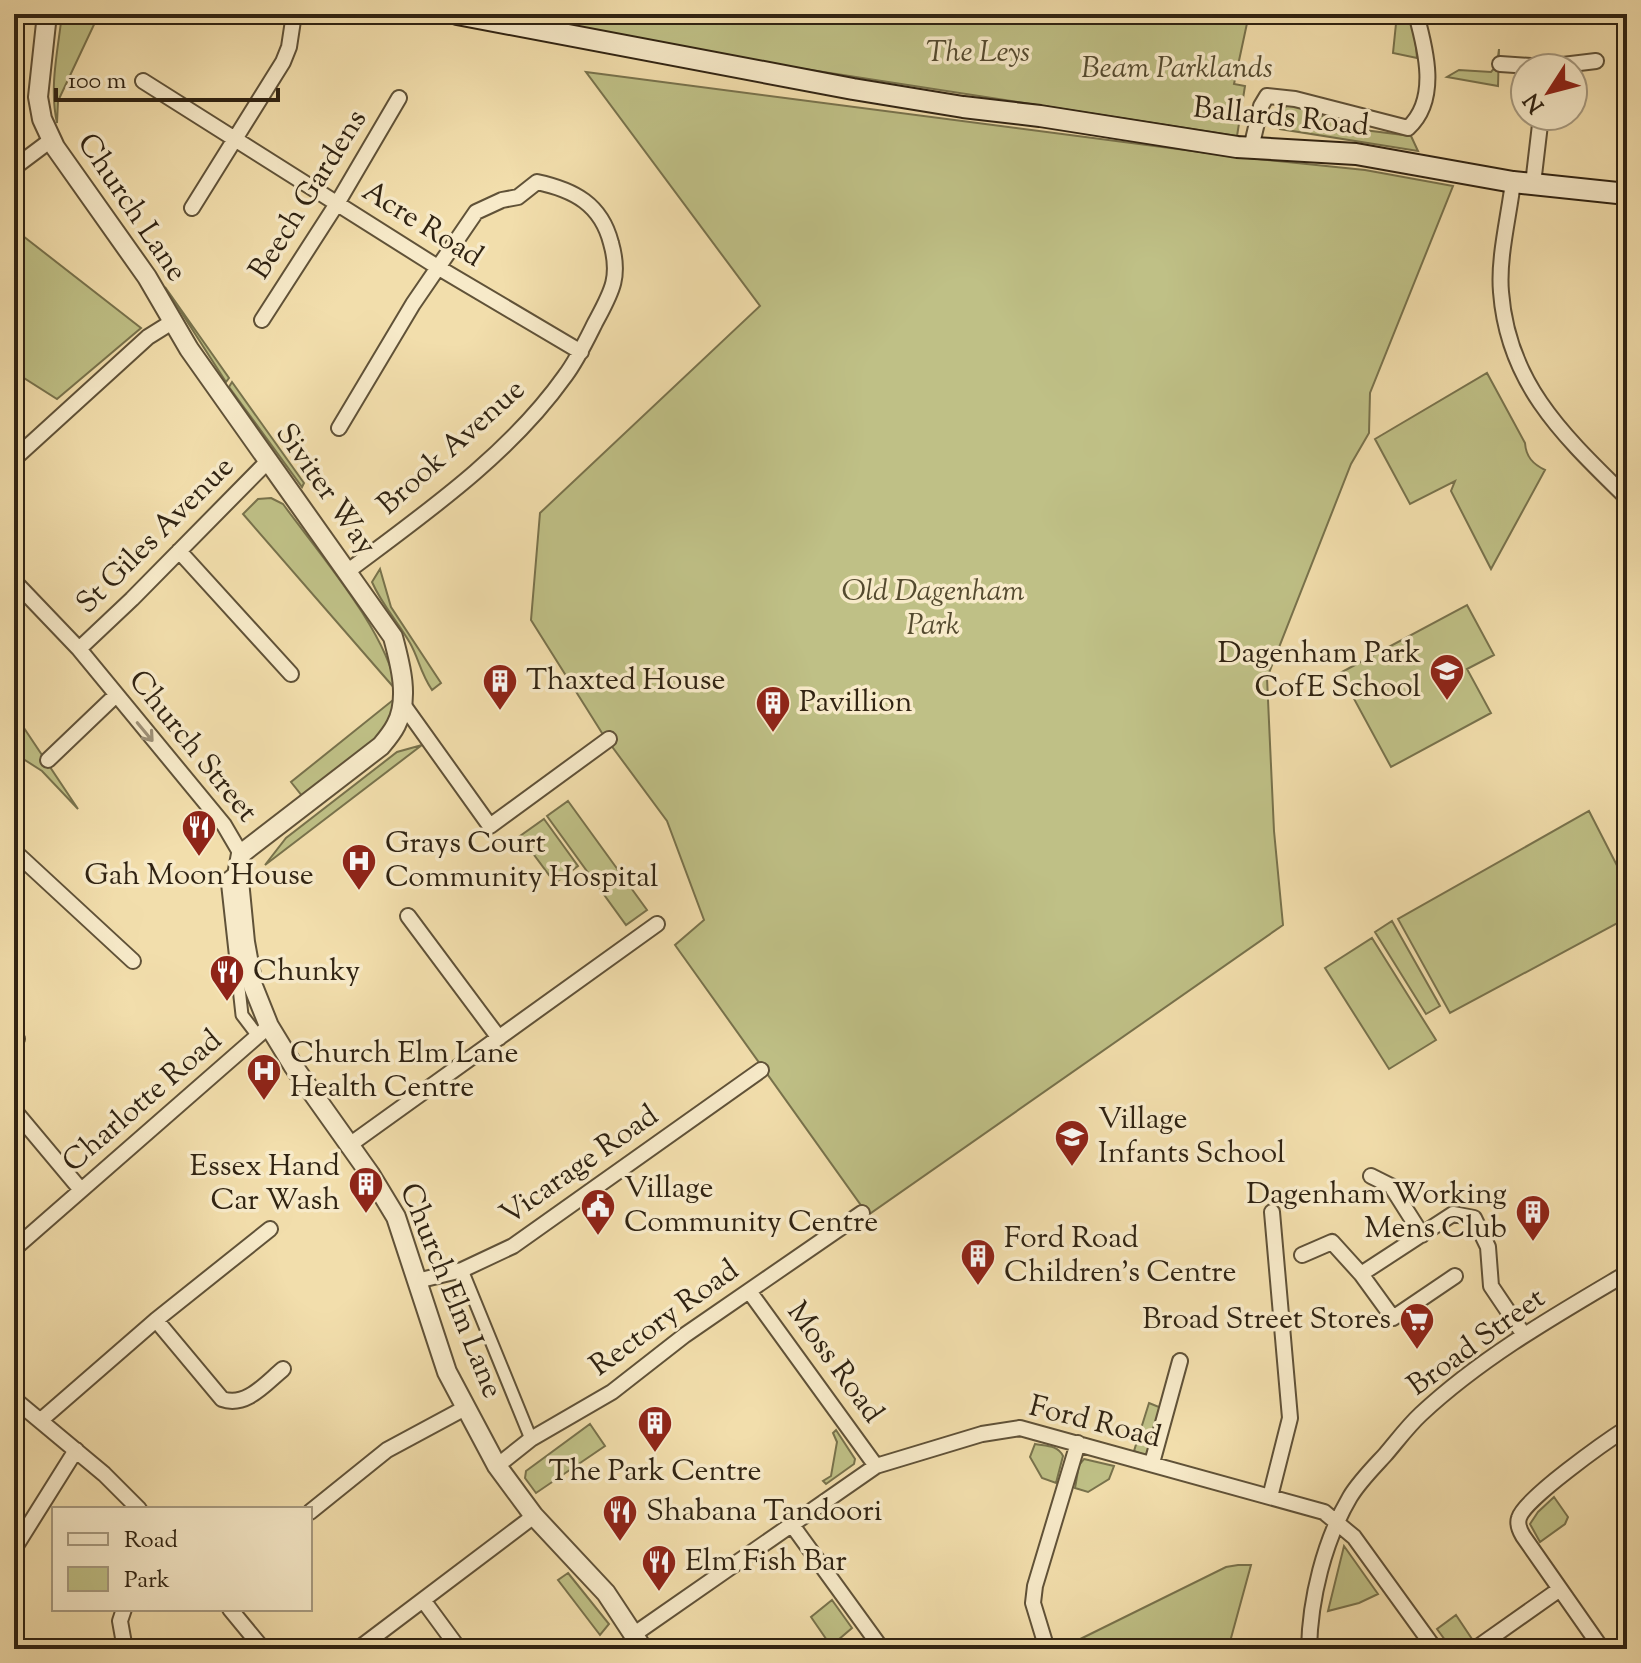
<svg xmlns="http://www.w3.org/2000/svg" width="1641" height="1663" font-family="'Sorts Mill Goudy',serif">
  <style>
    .green { fill: #bfc086; stroke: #78724c; stroke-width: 2 }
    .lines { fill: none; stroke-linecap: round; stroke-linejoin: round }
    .pedestrian-casing { stroke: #605238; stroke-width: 15 }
    .minor-casing { stroke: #605238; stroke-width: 18 }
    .tertiary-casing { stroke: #605238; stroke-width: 22 }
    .secondary-casing { stroke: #302312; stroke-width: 24 }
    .pedestrian { stroke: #f7eac9; stroke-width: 11 }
    .minor { stroke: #f7eac9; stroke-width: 14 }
    .tertiary { stroke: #f7eac9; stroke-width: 18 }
    .secondary { stroke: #f7eac9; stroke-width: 20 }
    .oneway { stroke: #9d9077 }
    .labels { text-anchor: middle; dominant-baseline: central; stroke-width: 7; stroke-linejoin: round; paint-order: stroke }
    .park-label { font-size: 30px; font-style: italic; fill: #544a2f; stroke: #f7eac9 }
    .street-label { font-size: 30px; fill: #302312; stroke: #f7eac9 }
    .poi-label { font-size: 30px; fill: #302312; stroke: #f7eac9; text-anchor: start }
  </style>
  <rect width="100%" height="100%" fill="#f2deac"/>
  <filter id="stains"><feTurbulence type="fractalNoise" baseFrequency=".0025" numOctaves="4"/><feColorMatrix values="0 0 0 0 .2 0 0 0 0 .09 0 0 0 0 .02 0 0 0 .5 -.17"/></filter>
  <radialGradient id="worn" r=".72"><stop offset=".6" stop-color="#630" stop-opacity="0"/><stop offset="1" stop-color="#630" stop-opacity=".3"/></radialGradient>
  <!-- green -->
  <path class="green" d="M62,14h37l-41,87 -1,22c-8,-36 1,-73 5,-109z
    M539,14h710l-15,70 11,2 -8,50 -684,-106z
    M1397,14h13l4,11 3,33 -24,-5z
    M1499,49l-1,37 -51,-9 12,-7 32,2 6,-7z
    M586,72l653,85 126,13 88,16 -83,207 -1,40 -18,31 -84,214 7,153 9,94 -415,290 -193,-270 29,-25 -37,-99 -65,-88 -71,-113 9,-107 220,-207z
    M1289,105l19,1 4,6 44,17 55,7 7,15 -138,-22 -3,-13 6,-8z
    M14,229l127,99 -84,71 -38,-24 -5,3z
    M165,287l64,91 -3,4z
    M1487,373l38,70c1,14 8,21 20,27l-54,99 -40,-78 4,-10 -45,23 -35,-65z
    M232,382l72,101 -2,4 -73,-100z
    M271,498l12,6c35,48 106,130 113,186l-153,-176 15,-15z
    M380,569l11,38 50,76 -9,7c-12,-18 -13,-31 -22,-47 -12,-21 -28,-38 -38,-61z
    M1467,605l27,50 -27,14 24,44 -100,54 -51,-94z
    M398,696l-11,35 -84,66 -12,-15z
    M14,715l8,10 56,84 -36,-38 -28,-18z
    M422,745l-157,120 21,-27 111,-86z
    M568,801l79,109 -21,15 -79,-109z
    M1589,811l38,74v33l-177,95 -52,-94z
    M544,819l34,47 -23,17 -35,-47z
    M1392,921l48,85 -14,8 -51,-82z
    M1372,938l64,102 -47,29 -64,-101z
    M1149,1403l15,6 -12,44 -6,3 -12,-5z
    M590,1424l15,22 -69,47 -11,-15 1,-7z
    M836,1430l19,29 -1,5 -28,20 -3,-3 8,-5 6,-34 -4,-9z
    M1035,1444c11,2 23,1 28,12l-7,27 -14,-5 -12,-21z
    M1084,1459l30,7 -5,13 -21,13 -13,-4 4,-23z
    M1554,1497l14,20 -3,7 -25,18 -10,-18 8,-12z
    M1344,1546l34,48 -19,9 -31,8z
    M1238,1565h13l-23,84h-168l166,-82z
    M568,1573l41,51 -9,11 -42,-55z
    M832,1600l20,28 -21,18 -20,-29z
    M1456,1615l16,24 -13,10 -11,-5 -11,-15z"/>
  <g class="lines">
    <!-- pedestrian casing -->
    <g class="pedestrian-casing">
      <path id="pedestrian" d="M238,870l-11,9 15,136 16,21
        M462,1270l69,169"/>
    </g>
    <!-- minor casing -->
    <g class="minor-casing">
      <path id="minor" d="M1500,64l46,3 50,-6
        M143,81l296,187 142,84
        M1251,148l10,-42 6,-10 28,3 113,29c31,-28 18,-78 8,-114
        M14,156l5,8 32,-24
        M1513,182c-4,34 -15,76 -12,110 7,93 64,145 126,206
        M1533,184l8,-68
        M192,208l91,-146 6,-15 5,-33
        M262,320l76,-118 61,-104
        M339,428l74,-124 63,-92 26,-12 16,-3 19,-15c37,8 64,22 74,61 10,35 0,50 -16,80 -9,18 -18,37 -30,53 -56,79 -141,138 -217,195
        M14,459l134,-122 24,-15
        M179,551l112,123
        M14,581l65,68 145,176 17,29
        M79,649l53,-50 137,-139
        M402,703l88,123 119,-87
        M48,760l67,-64
        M14,851l119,110
        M408,916l91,122
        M14,1042l3,-3
        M14,1110l67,80
        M348,1146l309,-222
        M1371,1176l20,10 31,49
        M14,1249l255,-223
        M1302,1255l30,-13 29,32 32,44 62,-42
        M1361,1274l92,-60 21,4 14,29 3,39 33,49
        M417,1281l45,-11 51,-24 248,-176
        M749,1291l127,175
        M156,1320l66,79c24,9 44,-16 61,-30
        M14,1399l90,75 35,35
        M41,1420l115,-100 114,-91
        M1152,1463l28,-102
        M497,1466l34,-27 81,-47 73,-57 177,-122
        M1270,1497l20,-79 -18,-206
        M310,1512l77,-62 78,-42
        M792,1525l90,124
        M14,1549l62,-99
        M423,1600l36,49
        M124,1609l-4,12 5,28
        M230,1609l33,40
        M633,1635l243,-169 106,-32 38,-6 304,84 30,25 81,112
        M358,1649l176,-133
        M1047,1649l-14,-46 2,-17 43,-143
        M1309,1649c1,-50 15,-108 41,-152 9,-15 23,-29 35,-42 12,-14 23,-29 36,-41 61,-57 135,-99 206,-141
        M1475,1649l85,-60
        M1602,1649l-79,-113c-3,-5 -6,-12 -4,-18 5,-19 89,-78 108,-90"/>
    </g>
    <!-- tertiary casing -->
    <g class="tertiary-casing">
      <path id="tertiary" d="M47,14l-9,83 4,22 13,28 92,130 42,72 204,288c7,26 17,62 3,88 -4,8 -10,15 -15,21l-140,108 -3,16 7,72 8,44 16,40 25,41 76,107 26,43 51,155 50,94 37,50 72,77 37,56"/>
    </g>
    <!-- secondary casing -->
    <g class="secondary-casing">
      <path id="secondary" d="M457,14l396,75 110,18 77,9 197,31 119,7 157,28 114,12"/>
    </g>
    <!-- pedestrian -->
    <use href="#pedestrian" class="pedestrian"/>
    <!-- minor -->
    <use href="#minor" class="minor"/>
    <!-- tertiary -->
    <use href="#tertiary" class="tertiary"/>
    <!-- secondary -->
    <use href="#secondary" class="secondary"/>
  </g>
  <!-- one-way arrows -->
  <defs><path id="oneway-shaft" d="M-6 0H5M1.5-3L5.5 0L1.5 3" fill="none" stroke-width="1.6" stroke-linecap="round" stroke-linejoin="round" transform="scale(2)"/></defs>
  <use class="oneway" href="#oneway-shaft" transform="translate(145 732) rotate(50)"/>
  <!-- icons -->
  <defs>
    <g id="school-pin" transform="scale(1.8)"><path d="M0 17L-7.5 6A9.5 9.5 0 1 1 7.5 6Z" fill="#8f2418" stroke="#f7eac9"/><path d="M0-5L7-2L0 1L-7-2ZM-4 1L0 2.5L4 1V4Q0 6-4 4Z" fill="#fff"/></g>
    <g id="building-pin" transform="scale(1.8)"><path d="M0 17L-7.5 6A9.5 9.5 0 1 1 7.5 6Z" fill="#8f2418" stroke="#f7eac9"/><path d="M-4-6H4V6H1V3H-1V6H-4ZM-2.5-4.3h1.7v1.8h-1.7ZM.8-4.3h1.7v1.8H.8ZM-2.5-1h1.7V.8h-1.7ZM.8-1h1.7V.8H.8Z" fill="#fff"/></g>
    <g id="restaurant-pin" transform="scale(1.8)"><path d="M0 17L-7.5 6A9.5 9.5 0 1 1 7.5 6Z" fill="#8f2418" stroke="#f7eac9"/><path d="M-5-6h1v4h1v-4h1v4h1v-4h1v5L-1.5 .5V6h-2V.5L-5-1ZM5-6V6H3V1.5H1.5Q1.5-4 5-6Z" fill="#fff"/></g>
    <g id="hospital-pin" transform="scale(1.8)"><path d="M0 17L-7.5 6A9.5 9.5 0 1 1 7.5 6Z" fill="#8f2418" stroke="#f7eac9"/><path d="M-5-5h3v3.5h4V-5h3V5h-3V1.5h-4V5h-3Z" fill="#fff"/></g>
    <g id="civic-pin" transform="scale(1.8)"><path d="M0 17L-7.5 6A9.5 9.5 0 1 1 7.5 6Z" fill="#8f2418" stroke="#f7eac9"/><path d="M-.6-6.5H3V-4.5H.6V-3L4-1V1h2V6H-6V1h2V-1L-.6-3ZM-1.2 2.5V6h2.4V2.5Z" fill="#fff"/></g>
    <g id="supermarket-pin" transform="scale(1.8)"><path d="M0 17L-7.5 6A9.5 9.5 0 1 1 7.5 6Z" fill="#8f2418" stroke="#f7eac9"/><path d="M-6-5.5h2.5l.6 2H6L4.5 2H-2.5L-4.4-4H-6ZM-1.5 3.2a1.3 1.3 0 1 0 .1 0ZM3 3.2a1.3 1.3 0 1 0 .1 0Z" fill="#fff"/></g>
  </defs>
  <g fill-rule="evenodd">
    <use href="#school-pin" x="1447" y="671"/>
    <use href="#building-pin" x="500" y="681"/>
    <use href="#building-pin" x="773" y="703"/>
    <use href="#restaurant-pin" x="199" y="827"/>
    <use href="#hospital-pin" x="359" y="861"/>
    <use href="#restaurant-pin" x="227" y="972"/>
    <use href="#hospital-pin" x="264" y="1071"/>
    <use href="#school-pin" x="1072" y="1137"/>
    <use href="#building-pin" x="366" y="1184"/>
    <use href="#civic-pin" x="598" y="1206"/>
    <use href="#building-pin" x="1533" y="1212"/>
    <use href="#building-pin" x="978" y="1256"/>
    <use href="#supermarket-pin" x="1417" y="1320"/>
    <use href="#building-pin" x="655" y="1423"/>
    <use href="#restaurant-pin" x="620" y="1512"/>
    <use href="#restaurant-pin" x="659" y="1562"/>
  </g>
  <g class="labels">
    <!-- park labels -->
    <g class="park-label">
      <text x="978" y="53">The Leys</text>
      <text x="1177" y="69">Beam Parklands</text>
      <text x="933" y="592">Old Dagenham<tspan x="933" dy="34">Park</tspan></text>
    </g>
    <!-- street labels -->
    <g class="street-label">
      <text transform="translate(1281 118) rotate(6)">Ballards Road</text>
      <text transform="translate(309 195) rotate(-58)">Beech Gardens</text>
      <text transform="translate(131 208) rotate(56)">Church Lane</text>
      <text transform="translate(422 225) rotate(32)">Acre Road</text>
      <text transform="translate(452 448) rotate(-42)">Brook Avenue</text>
      <text transform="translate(325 490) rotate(55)">Siviter Way</text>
      <text transform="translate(156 536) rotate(-45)">St Giles Avenue</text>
      <text transform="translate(192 747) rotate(51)">Church Street</text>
      <text transform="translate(143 1102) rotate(-41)">Charlotte Road</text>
      <text transform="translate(580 1166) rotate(-35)">Vicarage Road</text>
      <text transform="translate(450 1291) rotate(68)">Church Elm Lane</text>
      <text transform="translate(665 1319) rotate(-36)">Rectory Road</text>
      <text transform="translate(1477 1343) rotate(-36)">Broad Street</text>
      <text transform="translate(834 1363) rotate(54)">Moss Road</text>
      <text transform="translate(1095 1423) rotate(14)">Ford Road</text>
    </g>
    <!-- poi labels -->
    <g class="poi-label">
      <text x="1421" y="654" text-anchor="end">Dagenham Park<tspan x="1421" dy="34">CofE School</tspan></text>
      <text x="526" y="681">Thaxted House</text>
      <text x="799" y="703">Pavillion</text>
      <text x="385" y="844">Grays Court<tspan x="385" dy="34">Community Hospital</tspan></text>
      <text x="199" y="876" text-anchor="middle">Gah Moon House</text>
      <text x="253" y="972">Chunky</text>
      <text x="290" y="1054">Church Elm Lane<tspan x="290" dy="34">Health Centre</tspan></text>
      <text x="1098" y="1120">Village<tspan x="1098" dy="34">Infants School</tspan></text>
      <text x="340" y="1167" text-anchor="end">Essex Hand<tspan x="340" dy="34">Car Wash</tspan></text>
      <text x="624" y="1189">Village<tspan x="624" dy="34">Community Centre</tspan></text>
      <text x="1507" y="1195" text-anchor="end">Dagenham Working<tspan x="1507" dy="34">Mens Club</tspan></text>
      <text x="1004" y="1239">Ford Road<tspan x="1004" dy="34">Children's Centre</tspan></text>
      <text x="1391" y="1320" text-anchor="end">Broad Street Stores</text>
      <text x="655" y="1472" text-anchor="middle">The Park Centre</text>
      <text x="646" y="1512">Shabana Tandoori</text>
      <text x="685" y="1562">Elm Fish Bar</text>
    </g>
  </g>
  <!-- margin -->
  <rect width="1641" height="1663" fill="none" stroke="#f2deac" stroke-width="48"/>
  <rect x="16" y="16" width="1609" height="1631" fill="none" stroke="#302312" stroke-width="4"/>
  <rect x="24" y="24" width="1593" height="1615" fill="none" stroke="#302312" stroke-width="2"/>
  <!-- legend -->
  <rect x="52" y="1507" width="260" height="104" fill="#f7eac9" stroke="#a79a80" stroke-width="2"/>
  <rect x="68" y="1533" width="40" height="12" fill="#f7eac9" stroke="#a79a80" stroke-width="2"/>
  <text x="124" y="1547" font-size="24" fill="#302312">Road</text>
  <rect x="68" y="1567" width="40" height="24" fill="#bfc086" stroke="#a79a80" stroke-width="2"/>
  <text x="124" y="1587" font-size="24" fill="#302312">Park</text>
  <!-- north arrow -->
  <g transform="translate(1549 92) rotate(234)"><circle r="38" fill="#f7eac9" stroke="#a79a80" stroke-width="2"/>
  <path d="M0-6L14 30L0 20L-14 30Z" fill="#8f2418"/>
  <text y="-12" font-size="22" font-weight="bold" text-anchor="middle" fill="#302312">N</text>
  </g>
  <!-- scale -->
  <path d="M56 88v12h222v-12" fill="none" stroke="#302312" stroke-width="4"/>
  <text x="68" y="88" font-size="24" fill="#302312" stroke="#f7eac9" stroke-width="6" paint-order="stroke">100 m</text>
  <rect width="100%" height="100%" filter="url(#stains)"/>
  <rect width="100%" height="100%" fill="url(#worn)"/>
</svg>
